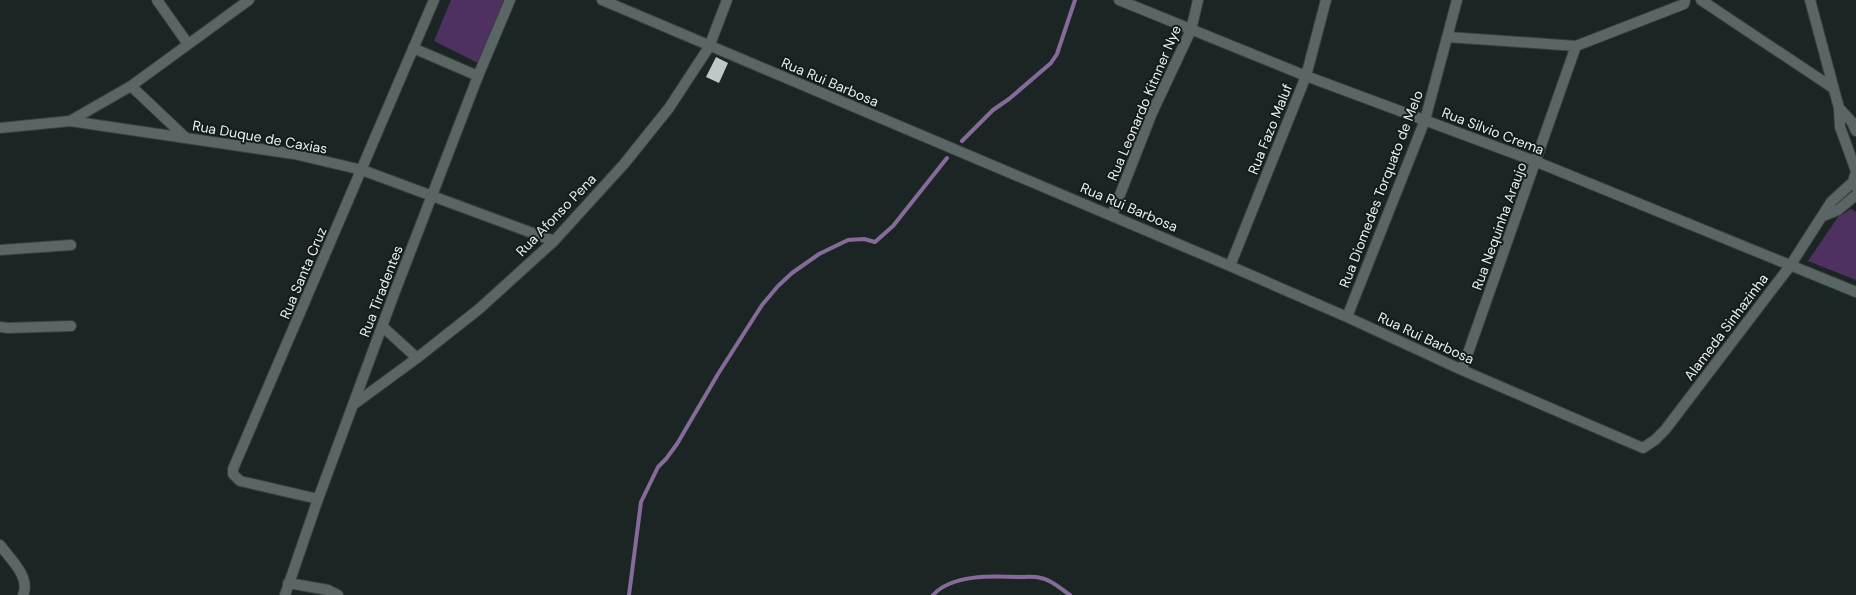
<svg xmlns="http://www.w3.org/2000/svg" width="1856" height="595" font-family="'DM Sans',sans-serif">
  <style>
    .green { fill: #4e3160 }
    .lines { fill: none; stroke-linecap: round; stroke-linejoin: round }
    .stream { stroke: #866b9a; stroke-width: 4 }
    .building { fill: #bcc9c8 }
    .minor-casing { stroke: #38403f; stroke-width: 12 }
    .tertiary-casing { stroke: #38403f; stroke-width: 12 }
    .secondary-casing { stroke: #38403f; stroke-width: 12 }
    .minor { stroke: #5a6664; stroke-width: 10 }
    .tertiary { stroke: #5a6664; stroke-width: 10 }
    .secondary { stroke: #5a6664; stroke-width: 10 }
    .labels { text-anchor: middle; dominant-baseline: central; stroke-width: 4; stroke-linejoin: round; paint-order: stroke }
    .street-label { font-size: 14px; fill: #e9f0ef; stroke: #121c1b }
  </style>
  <rect width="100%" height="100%" fill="#1b2524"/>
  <!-- green -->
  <path class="green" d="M451,0h55l-26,64 -46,-23z
    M1851,209l5,3v68l-48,-19 30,-44z"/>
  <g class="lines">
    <!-- stream -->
    <path class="stream" d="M962,141l31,-31 16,-11 42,-36 6,-9 18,-54
      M629,595l12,-93 17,-35 8,-8 11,-15 41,-70 44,-69 16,-19 14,-13 27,-19 29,-14 16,-1 11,3 18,-16 54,-68
      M933,595c19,-21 60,-19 86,-18 7,0 15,-1 22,1 11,2 20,11 29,17"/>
  </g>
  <!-- building -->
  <path class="building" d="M716,57l12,6 -9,20 -13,-6z"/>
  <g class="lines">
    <!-- minor casing -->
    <g class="minor-casing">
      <path id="minor" d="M157,0l31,44
        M602,0l628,266 117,51 115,53 181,78 12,-8 10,-10 125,-164 41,-64 23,-21
        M1119,0l187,76 231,86 319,130
        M1701,0l132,88
        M1448,37l128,9 108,-42 1,-4
        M413,48l65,28
        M131,86l55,52
        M70,121l61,-35 118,-86
        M0,128l70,-7 224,33 68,16 192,71
        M1112,215l40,-102 39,-83 7,-30
        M1823,216l15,-6 18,-15
        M0,250l71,-5
        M1230,266l76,-190 20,-76
        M1347,317l78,-197 32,-120
        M0,327l8,1 63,-2
        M383,327l34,31
        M1462,370l114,-324
        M353,405l64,-47 62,-49 75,-68 70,-77 45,-56 40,-61 18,-47
        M318,499l-78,-18 -7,-7v-5l201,-469
        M0,545c10,14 31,32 23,50
        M288,583l40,7 10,5"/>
    </g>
    <!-- tertiary casing -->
    <g class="tertiary-casing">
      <path id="tertiary" d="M285,595l33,-96 76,-205 84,-218 32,-76"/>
    </g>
    <!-- secondary casing -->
    <g class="secondary-casing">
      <path id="secondary" d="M1810,0l29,108 1,19 16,44
        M1839,108l13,14 4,9
        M1856,172l-2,6 2,9"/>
    </g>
    <!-- minor -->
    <use href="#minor" class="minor"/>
    <!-- tertiary -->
    <use href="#tertiary" class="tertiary"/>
    <!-- secondary -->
    <use href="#secondary" class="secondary"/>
  </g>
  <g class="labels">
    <!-- street labels -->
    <g class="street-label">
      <text transform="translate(830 82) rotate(23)">Rua Rui Barbosa</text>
      <text transform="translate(1144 103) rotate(-67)">Rua Leonardo Kitnner Nye</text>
      <text transform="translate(1270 129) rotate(-68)">Rua Fazo Maluf</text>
      <text transform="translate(1493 131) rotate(21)">Rua Silvio Crema</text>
      <text transform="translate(260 137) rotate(10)">Rua Duque de Caxias</text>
      <text transform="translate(1381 189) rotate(-69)">Rua Diomedes Torquato de Melo</text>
      <text transform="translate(1129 207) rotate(23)">Rua Rui Barbosa</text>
      <text transform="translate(556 215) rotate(-46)">Rua Afonso Pena</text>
      <text transform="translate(1499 226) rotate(-70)">Rua Nequinha Araujo</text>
      <text transform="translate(303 273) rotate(-67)">Rua Santa Cruz</text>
      <text transform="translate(381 291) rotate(-69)">Rua Tiradentes</text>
      <text transform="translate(1726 327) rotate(-53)">Alameda Sinhazinha</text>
      <text transform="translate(1426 338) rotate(25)">Rua Rui Barbosa</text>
    </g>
  </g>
</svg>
